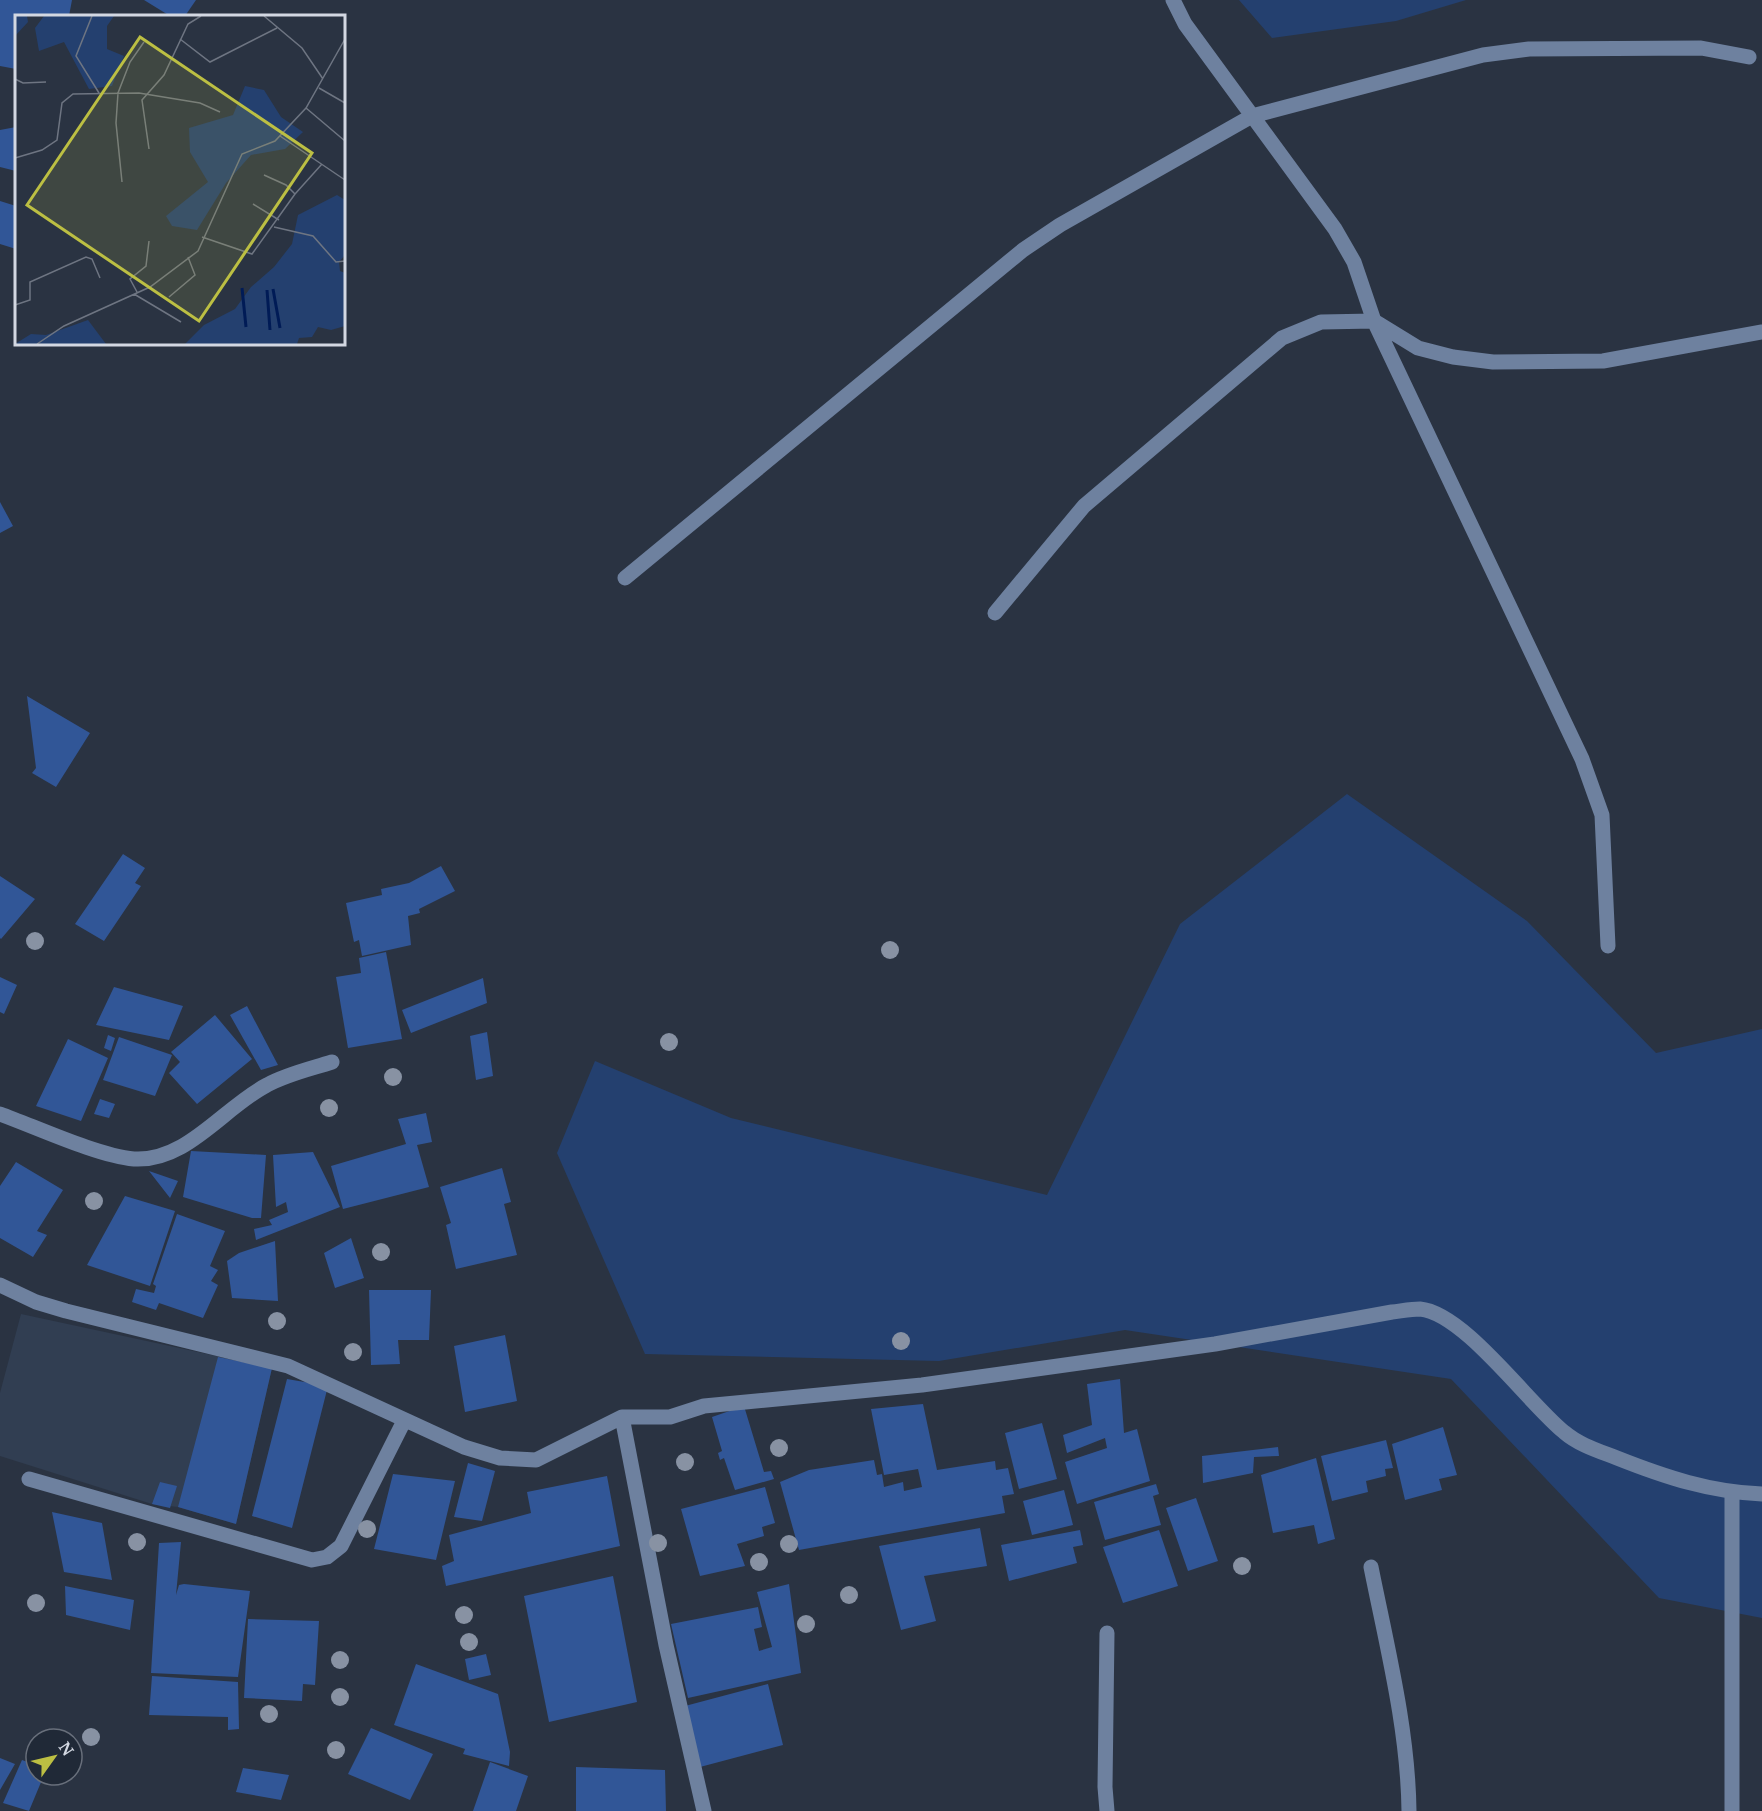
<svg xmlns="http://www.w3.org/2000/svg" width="1762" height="1811" font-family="'Noto Serif',serif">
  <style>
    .built { fill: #313e52 }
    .green { fill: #24406f }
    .building { fill: #315697 }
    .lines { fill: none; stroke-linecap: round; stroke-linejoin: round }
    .minor { stroke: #6e819f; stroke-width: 15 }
    .tree { fill: #8892a3 }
    .inset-river { fill: none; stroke: #001b56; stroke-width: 3 }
    .inset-road { fill: none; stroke: #6e7582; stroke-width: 1.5 }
    .view { fill: #bcbf43; fill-opacity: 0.15; stroke: #bcbf43; stroke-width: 3 }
    .inset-edge { fill: none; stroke: #d3d8e2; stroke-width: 3 }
  </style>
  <rect width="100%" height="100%" fill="#2a3342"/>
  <!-- built -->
  <path class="built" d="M21,1314l251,54 -36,156 -58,-17 -26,-3 -152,-48v-63z"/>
  <!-- green -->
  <path class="green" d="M1239,0h227l-70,21 -124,17z
    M1347,794l180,127 129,132 106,-24v589l-103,-20 -208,-219 -326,-49 -186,31 -294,-7 -88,-201 38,-92 136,57 316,77 133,-271z"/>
  <!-- building -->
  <path class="building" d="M0,0h72l-3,16h-53v53l-16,-3z
    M144,0h52l-11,16h-15z
    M16,127v44l-16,-4v-37z
    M0,201l16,5v43l-16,-5z
    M0,502l13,24 -13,7z
    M27,696l63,37 -34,54 -24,-14 4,-5z
    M123,854l22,14 -10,15 6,3 -37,55 -29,-17z
    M441,866l14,25 -36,18 1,4 -12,3 3,29 -49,11 -3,-16 -5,2 -8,-39 36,-8 -1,-6 28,-6z
    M0,876l35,23 -34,40 -1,-1z
    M386,952l16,87 -54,9 -12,-71 25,-4 -2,-15z
    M0,977l17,8 -13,29 -4,-2z
    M483,978l4,25 -76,30 -9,-23z
    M114,987l69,19 -14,34 -73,-15z
    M247,1006l31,59 -17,5 -31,-55z
    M215,1015l37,44 -55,45 -28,-31 11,-11 -9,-10z
    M487,1032l6,44 -17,4 -6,-44z
    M108,1035l7,3 -4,13 -7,-3z
    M119,1037l53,18 -17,41 -52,-16z
    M68,1039l40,19 -27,63 -45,-15z
    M100,1099l15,5 -6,14 -15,-4z
    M426,1113l6,29 -15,3 12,42 -86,22 -12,-43 75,-22 -8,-25z
    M191,1151l75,4 -5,63h-9l-69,-21z
    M313,1152l27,55 -84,33 -2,-11 18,-4 -3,-5 19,-8 -2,-10 -10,5 -3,-52z
    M16,1162l47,28 -26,41 10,4 -14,22 -33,-19v-52z
    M502,1168l9,34 -7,2 13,51 -61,14 -10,-44 5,-2 -11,-36z
    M149,1171l29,10 -8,17z
    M125,1196l50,15 -25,75 -63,-21z
    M177,1214l48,17 -15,35 8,4 -7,11 7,4 -15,33 -44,-15 -3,7 -24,-8 4,-13 18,4 2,-7 -3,-2z
    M351,1238l13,40 -29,10 -11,-35z
    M275,1241l3,60 -46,-3 -5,-37 12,-8z
    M369,1290h62l-2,50h-31l2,24 -29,1z
    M505,1335l12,66 -52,11 -11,-66z
    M218,1357l54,11 -36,156 -58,-17z
    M287,1379l41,7 -36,142 -40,-12z
    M1120,1379l4,54 13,-4 13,52 -73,23 -12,-42 42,-14 -2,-10 -38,15 -4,-18 29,-10 -5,-41z
    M923,1404l14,66 58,-9 1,9 12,-2 6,26 -12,2 3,17 -206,37 -19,-68 29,-12 65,-10 3,15 5,-1 2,13 19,-5 1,9 18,-4 -4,-18 -34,6 -13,-66z
    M744,1406l20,66 7,-1 3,8 -39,11 -11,-32 -4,2 -2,-7 4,-2 -10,-34z
    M1042,1423l15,56 -38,10 -14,-56z
    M1443,1427l14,48 -18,4 3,11 -37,10 -13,-56z
    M1386,1440l7,28 -8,1 1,7 -20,5 2,11 -36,9 -11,-45z
    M1278,1447l1,9 -25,1 -1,16 -50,10 -1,-27z
    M1316,1458l19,81 -17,5 -4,-19 -41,8 -12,-58z
    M468,1463l27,8 -13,50 -28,-4z
    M393,1474l62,7 -19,79 -62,-11z
    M607,1476l13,70 -174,40 -4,-20 12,-5 -5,-26 82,-22 -4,-21z
    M160,1482l17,4 -7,22 -18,-4z
    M1156,1484l3,10 -6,2 8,29 -56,15 -11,-38z
    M765,1487l10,36 -13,4 2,9 -27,8 8,22 -45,10 -19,-67z
    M1064,1490l9,35 -41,10 -9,-34z
    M1196,1498l22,63 -30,10 -22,-63z
    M52,1512l50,11 10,57 -48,-8z
    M980,1528l7,38 -63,10 12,45 -35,9 -22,-84z
    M1080,1530l3,15 -10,2 4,16 -68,18 -8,-36z
    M1159,1530l19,56 -55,17 -20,-56z
    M181,1542l-5,53 3,-10 5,-1 66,7 -12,86 -87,-4 8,-130z
    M613,1576l24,126 -88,20 -25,-126z
    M789,1584l12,89 -113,25 -17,-74 87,-17 4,20 -8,2 5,22 13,-4 -15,-55z
    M65,1586l69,14 -4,30 -64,-15z
    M248,1619l71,2 -4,64 -12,-1 -1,17 -58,-3z
    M486,1654l5,21 -22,5 -4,-21z
    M416,1664l82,30 12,58 -1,14 -46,-12 2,-5 -71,-24z
    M152,1676l86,6 1,47 -11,1v-13l-79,-2z
    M768,1684l15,61 -83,22 -15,-61z
    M371,1728l62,26 -23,46 -62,-26z
    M0,1758l15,6 -15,26z
    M22,1760l14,5v10h8l-15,36 -26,-8z
    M490,1762l38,14 -12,35h-43z
    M576,1767l89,3 1,41h-90z
    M243,1768l46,7 -8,25 -45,-8z"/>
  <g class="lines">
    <!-- minor -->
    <path class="minor" d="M1173,0l12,24 150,205 19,33 20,59 208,438 20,56 6,131
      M625,578l398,-328 37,-25 192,-109 231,-61 46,-6 172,-1 48,9
      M995,613l89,-107 198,-168 39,-16 53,-1 44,27 35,9 40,5 110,-1 159,-29
      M0,1114c36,13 98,42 134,45 53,3 90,-52 133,-74 20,-11 43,-16 65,-23
      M0,1285l36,17 30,9 222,55 176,81 36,11 36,2 86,-43h48l34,-11 218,-21 293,-41 177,-32c9,-1 19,-3 28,-3 44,4 108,94 144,123 15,13 35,19 53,26 48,19 93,34 145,36
      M622,1417l44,228 38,166
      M29,1479l283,81 15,-3 14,-11 63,-125
      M1732,1493v318
      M1371,1567c16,80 37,162 38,244
      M1107,1811l-2,-24 2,-154"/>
  </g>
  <!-- trees -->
  <g class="tree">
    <circle cx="35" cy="941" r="9"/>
    <circle cx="890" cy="950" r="9"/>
    <circle cx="669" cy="1042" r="9"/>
    <circle cx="393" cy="1077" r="9"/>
    <circle cx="329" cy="1108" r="9"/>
    <circle cx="94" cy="1201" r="9"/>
    <circle cx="381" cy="1252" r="9"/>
    <circle cx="277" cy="1321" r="9"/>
    <circle cx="901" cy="1341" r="9"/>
    <circle cx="353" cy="1352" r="9"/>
    <circle cx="779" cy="1448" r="9"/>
    <circle cx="685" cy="1462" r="9"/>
    <circle cx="367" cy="1529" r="9"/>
    <circle cx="137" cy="1542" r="9"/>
    <circle cx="658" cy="1543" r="9"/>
    <circle cx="789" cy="1544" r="9"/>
    <circle cx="759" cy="1562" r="9"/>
    <circle cx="1242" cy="1566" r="9"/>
    <circle cx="849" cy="1595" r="9"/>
    <circle cx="36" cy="1603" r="9"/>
    <circle cx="464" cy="1615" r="9"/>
    <circle cx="806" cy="1624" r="9"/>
    <circle cx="469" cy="1642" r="9"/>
    <circle cx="340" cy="1660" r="9"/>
    <circle cx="340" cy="1697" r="9"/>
    <circle cx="269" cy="1714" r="9"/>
    <circle cx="91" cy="1737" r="9"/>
    <circle cx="336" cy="1750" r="9"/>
  </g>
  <!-- overview -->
  <g transform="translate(15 15)">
    <rect width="330" height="330" fill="#2a3342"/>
    <path d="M0,1h12l1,6 -13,14zM29,1h70l-7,10v23l17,7 -12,30 -23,3 -25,-47 -25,9 -4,-23zM230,71l19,4 17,27 22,15 -18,17 -34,6 -25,28 -29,47 -25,-4 -6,-10 42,-34 -18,-30 -1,-24 44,-13zM322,180l8,5v55l-6,7 1,9 5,2v53l-14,4 -13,-3 -6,10 -13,1 -2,6h-112l19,-19 31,-16 16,-22 23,-20 18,-23 6,-29zM73,305l18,24h-91l16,-10 15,1z" fill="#24406f"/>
    <path class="inset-river" d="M227,273l4,39M258,274l7,39M252,275l3,40"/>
    <path class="inset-road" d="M77,1l-16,40 23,37M249,1l38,32 21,31M165,24l30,23 67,-34M0,64l8,4 23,-1M304,73l26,15M291,93l39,33M265,121l65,44M134,134l-7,-49 22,-25 24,-51 13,-8M0,143l27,-8 15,-10 5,-37 11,-9 66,-1 61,10 20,9M107,167l-6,-59 2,-30 12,-31 14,-20M280,179l27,-30M238,189l26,16M259,212l39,9 23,26 9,-1M187,222l50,17 43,-60 -9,-9 -22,-10M122,277l-7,-13 16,-13 3,-25M119,279l47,28M154,282l26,-22 -7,-18M0,290l15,-5v-18l56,-25 6,2 8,19M22,329l27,-18 86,-39 48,-36 44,-97 33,-13 31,-33 39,-69"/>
    <path class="view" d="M125,22l172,116 -113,168 -172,-116z"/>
    <rect width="330" height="330" class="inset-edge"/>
  </g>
  <!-- north arrow -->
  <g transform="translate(54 1757) rotate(56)"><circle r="28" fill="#202937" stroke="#686f7b" stroke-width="1.5"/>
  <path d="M0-4.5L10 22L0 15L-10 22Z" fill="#bcbf43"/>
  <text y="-9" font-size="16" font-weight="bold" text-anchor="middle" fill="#d3d8e2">N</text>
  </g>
</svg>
